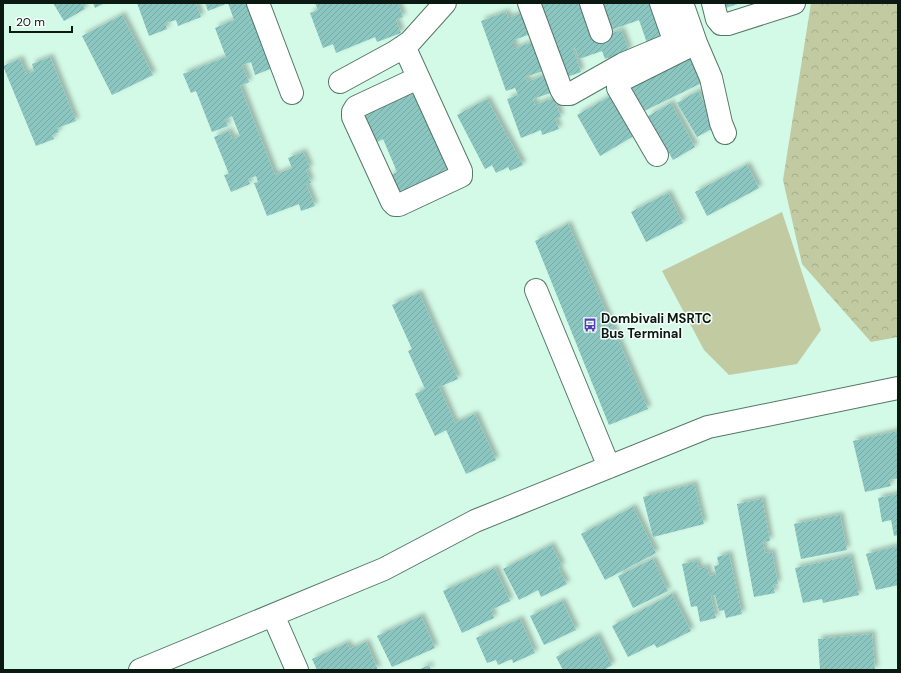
<svg xmlns="http://www.w3.org/2000/svg" width="901" height="673" font-family="'DM Sans',sans-serif">
  <style>
    .forest { fill: url(#forest-crowns) }
    .pitch { fill: #c2caa2 }
    .building { fill: url(#building-hatch); filter: url(#shadow) }
    .lines { fill: none; stroke-linecap: round; stroke-linejoin: round }
    .minor-casing { stroke: #557868; stroke-width: 24 }
    .minor { stroke: #fff; stroke-width: 22 }
    .labels { text-anchor: middle; dominant-baseline: central; stroke-width: 3; stroke-linejoin: round; paint-order: stroke }
    .poi-label { font-size: 13px; font-weight: bold; fill: #0b1913; stroke: #f7fffb; text-anchor: start }
  </style>
  <defs>
    <pattern id="forest-crowns" width="20" height="18" patternUnits="userSpaceOnUse"><rect width="20" height="18" fill="#c2caa2"/><path d="M2 6a3 3 0 1 1 6 0M12 15a3 3 0 1 1 6 0" fill="none" stroke="#a5ad8b"/></pattern>
    <pattern id="building-hatch" width="6" height="6" patternUnits="userSpaceOnUse"><rect width="6" height="6" fill="#8bc6c0"/><path d="M-1 1l2-2M0 6l6-6M5 7l2-2" fill="none" stroke="#77aaa4"/></pattern>
    <filter id="shadow"><feDropShadow dx="3.5" dy="-3.5" stdDeviation="2" flood-color="#0004"/></filter>
  </defs>
  <rect width="100%" height="100%" fill="#d3fae7"/>
  <!-- forest -->
  <path class="forest" d="M811,3h87v334l-27,5 -69,-78 -19,-84z"/>
  <!-- pitch -->
  <path class="pitch" d="M782,212l39,118 -24,34 -68,11 -25,-25 -42,-79z"/>
  <!-- building -->
  <path class="building" d="M53,3h28l4,6 -21,12z
    M93,3h12l-10,5z
    M137,3h59l5,14 -23,9 -2,-6 -11,3 2,6 -18,7z
    M205,3h45l25,64 -20,8 -4,-13 -9,3 7,17 -9,4 35,89 17,-7 -4,-10 15,-6 7,16 -4,2 5,13 -5,1 9,22 -14,5 -2,-7 -32,12 -13,-33 4,-1 -2,-6 -8,3 2,5 -19,8 -7,-17 5,-1 -15,-37 15,-6 3,8 8,-3 -8,-20 -7,4 3,6 -16,6 -16,-41 -5,2 -8,-19 43,-17 -11,-29 19,-8 -6,-17 -20,8z
    M315,3h87l-4,1 5,13 -7,3 5,13 -24,9 -2,-5 -39,16 -3,-9 -10,4 -13,-35 8,-3z
    M534,3h53l9,36 25,-9 8,21 -24,8 -3,-8 -23,8 -4,-11 -2,1 8,23 -20,7 -11,-33 6,-2 -10,-28 -7,2z
    M598,3h48l1,1 5,-1 17,35 -21,8 -9,-26 -31,11z
    M724,3h16l-14,5z
    M528,11l8,21 -22,8v9l18,-7 11,29 -18,6 2,5 19,-7 7,17 -20,7 2,6 19,-7 7,19 -6,2 4,10 -17,6 -1,-5 -20,8 -14,-39 11,-4 -3,-7 -9,3 -25,-70 25,-9 2,6z
    M122,15l31,60 -41,20 -30,-59z
    M693,50l15,30 -68,33 -15,-30z
    M50,57l26,64 -19,7 2,4 -7,3 2,4 -18,7 -33,-80 17,-7 6,15 8,-3 -2,-7z
    M419,89l38,85 -56,26 -11,-25 7,-3 -14,-33 -10,5 -13,-28z
    M698,91l19,35 -20,11 -20,-34z
    M614,94l23,40 -37,22 -23,-41z
    M487,99l36,66 -13,6 -2,-4 -12,6 -4,-8 -7,4 -28,-54z
    M671,103l24,44 -22,13 -25,-44z
    M747,165l12,23 -52,28 -12,-24z
    M668,193l15,30 -37,19 -15,-30z
    M568,224l80,185 -39,16 -74,-184z
    M419,293l39,86 -19,8 16,36 20,-9 21,46 -30,14 -20,-44 -11,6 -20,-42 10,-5 -17,-38 4,-2 -20,-44z
    M898,431v47l-9,2 2,6 -26,6 -12,-51z
    M694,484l10,40 -51,13 -10,-40z
    M898,494v41l-4,1 -3,-16 -9,2 -4,-24z
    M762,499l8,42 -7,1 2,11 7,-1 6,32 -5,1 2,8 -21,4 -17,-93z
    M633,507l23,46 -51,27 -24,-46z
    M840,515l7,35 -46,9 -7,-35z
    M551,545l11,21 -4,2 9,16 -26,13 -3,-7 -19,10 -16,-31z
    M898,546v39l-22,5 -10,-36z
    M729,554l13,60 -16,4 -2,-8 -5,1 -4,-16 -4,1 5,22 -16,4 -3,-16 -6,1 -9,-43 15,-3 2,8 8,-2 2,9 7,-1 -2,-9 5,-1 -2,-8z
    M850,556l9,39 -36,8 -1,-4 -19,4 -8,-35z
    M653,559l15,32 -35,17 -15,-32z
    M495,568l15,33 -19,9 3,8 -32,15 -19,-42z
    M672,594l19,37 -34,17 -3,-4 -26,13 -16,-31z
    M562,601l14,29 -32,15 -14,-29z
    M421,616l14,32 -43,19 -15,-31z
    M520,619l15,34 -22,10 -1,-4 -14,6 -2,-5 -9,3 -11,-25z
    M872,634l3,36h-55l-2,-31z
    M597,635l15,30 -8,5h-41l-7,-13z
    M366,642l12,28h-61l-5,-11 35,-16 3,6z
    M429,665l2,5h-13z"/>
  <g class="lines">
    <!-- minor casing -->
    <g class="minor-casing">
      <path id="minor" d="M258,3l34,90
        M529,3l32,86 3,5h6l53,-30 50,-21 1,-3 -13,-37
        M591,3l10,29
        M682,3l14,40 15,35 10,45 4,10
        M713,3l4,16 4,5h7l66,-21
        M404,46c19,42 38,83 57,125v5l-62,29h-4l-3,-3 -39,-85v-5l3,-5 62,-29
        M340,82l55,-30 15,-10 35,-39
        M657,155l-39,-67v-4l4,-4 74,-37
        M536,290l73,177
        M273,615l24,55
        M140,670l244,-101 91,-48 233,-94 190,-39"/>
    </g>
    <!-- minor -->
    <use href="#minor" class="minor"/>
  </g>
  <!-- icons -->
  <defs>
    <g id="bus-bare" transform="scale(1.08)"><path d="M-5-6H5V4H4V6H2V4H-2V6H-4V4H-5ZM-3.5-4V0h7V-4ZM-3.5 1.2v1.5H-2V1.2ZM2 1.2v1.5H3.5V1.2Z" fill="#5440b8" stroke="#f7fffb" stroke-width="2.5" paint-order="stroke"/></g>
  </defs>
  <g fill-rule="evenodd">
    <use href="#bus-bare" x="590" y="325"/>
  </g>
  <g class="labels">
    <!-- poi labels -->
    <g class="poi-label">
      <text x="601" y="318">Dombivali MSRTC<tspan x="601" dy="15">Bus Terminal</tspan></text>
    </g>
  </g>
  <!-- border -->
  <rect width="901" height="673" fill="none" stroke="#0b1913" stroke-width="8"/>
  <!-- scale -->
  <path d="M10 26v6h62v-6" fill="none" stroke="#0b1913" stroke-width="2"/>
  <text x="16" y="26" font-size="12" fill="#0b1913" stroke="#f7fffb" stroke-width="3" paint-order="stroke">20 m</text>
</svg>
